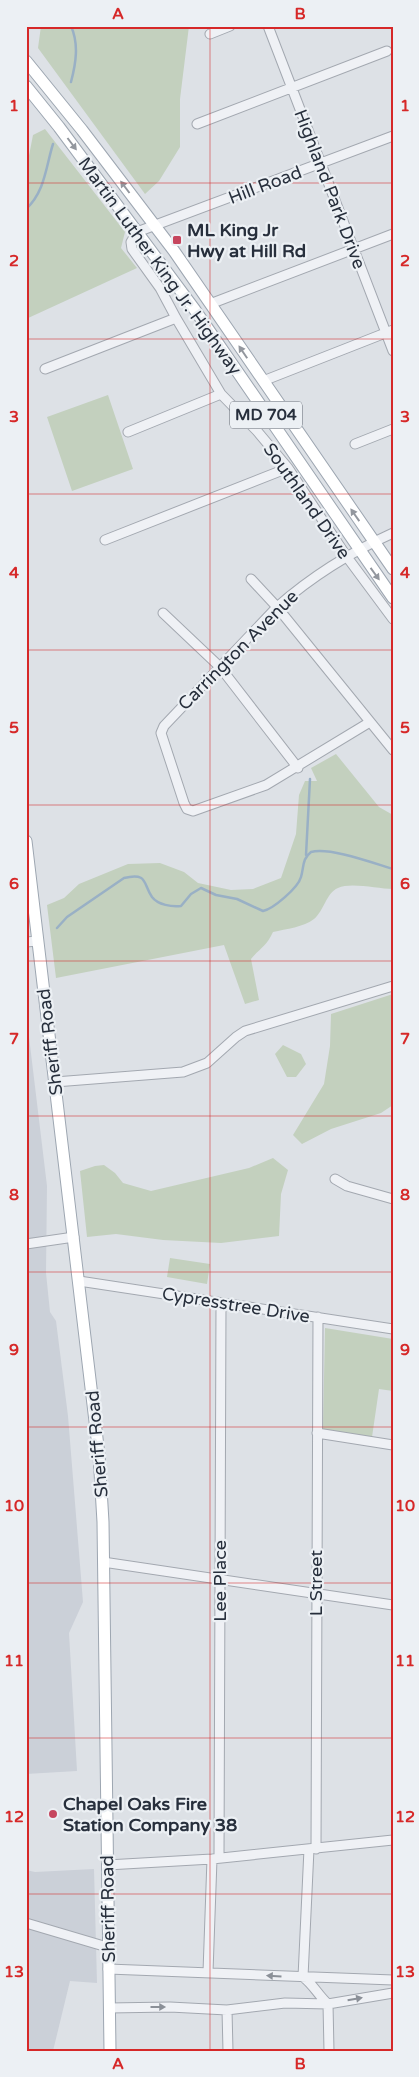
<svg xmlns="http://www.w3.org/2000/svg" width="419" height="2077" font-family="'Varela Round',sans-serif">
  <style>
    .built { fill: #cbd0d8 }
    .green { fill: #c3d0be }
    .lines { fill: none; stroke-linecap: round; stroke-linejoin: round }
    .stream { stroke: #99b0c5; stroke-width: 2.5 }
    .minor-casing { stroke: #a3a8b0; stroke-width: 11 }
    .major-casing { stroke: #9da6b1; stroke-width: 13 }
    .minor { stroke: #eff1f5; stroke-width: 9 }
    .major { stroke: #fff; stroke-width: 11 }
    .oneway { fill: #93979e }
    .oneway2 { fill: #8b9098 }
    .grid { fill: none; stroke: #d62828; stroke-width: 1; stroke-opacity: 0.55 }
    .poi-dot { fill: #c6465e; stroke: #ecf0f4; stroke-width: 2 }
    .labels { text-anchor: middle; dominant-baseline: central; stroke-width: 4.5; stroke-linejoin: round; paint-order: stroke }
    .shield { fill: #ecf0f4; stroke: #626973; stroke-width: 1 }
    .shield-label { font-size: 16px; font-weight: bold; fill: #272f3c }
    .street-label { font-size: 18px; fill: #272f3c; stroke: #ecf0f4 }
    .poi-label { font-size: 18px; font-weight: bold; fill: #272f3c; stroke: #ecf0f4; text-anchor: start }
    .neatline { fill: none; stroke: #d62828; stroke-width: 2 }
    .grid-label { font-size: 16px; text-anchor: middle; font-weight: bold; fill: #d62828 }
  </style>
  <rect width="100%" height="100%" fill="#dde1e6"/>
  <!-- built -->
  <path class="built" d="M26,1012l21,174 -1,87 4,39 6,9 12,95 15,186 -14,31 8,138 -51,3z
    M94,1869l3,114 -27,-2 -17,70h-27v-181l9,2z"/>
  <!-- green -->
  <path class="green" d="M41,26h148l-9,73v48l-21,34 -14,13 -107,-146z
    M45,129l80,103 -4,16 16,20 -111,51v-148l7,-36z
    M108,395l25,74 -61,22 -25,-74z
    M336,754l43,53 14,8v74c-15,0 -42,-7 -55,-1 -12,5 -14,23 -24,31 -10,8 -28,10 -41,13 -7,15 -13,16 -22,27l8,41 -14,4 -21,-59 -168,33 -9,-73 17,-7 15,-14 49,-20 32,-1 24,9 14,11 33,7 22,-1 28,-11 15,-44 3,-39 6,-14h12l-6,-13z
    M393,994v111l-12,8 -50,16 -29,15 -9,-9 31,-51 6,-38 1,-32z
    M283,1045l18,9 5,10 -10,13h-9l-12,-23z
    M273,1158l15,12 -7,24 -2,42 -58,7 -58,-3 -47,-6 -29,3 -7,-66 15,-5 9,-1 11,8 8,10 28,8 98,-23z
    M170,1258l40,6 -3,20 -40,-7z
    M325,1328l68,11v52l-14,-2 -7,48 -49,-8z"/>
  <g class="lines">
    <!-- stream -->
    <path class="stream" d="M71,26c8,18 5,37 0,56
      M26,209c19,-17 20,-43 27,-65
      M306,855l4,-76
      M57,928l10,-11 57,-39c24,-6 19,6 28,19 6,8 20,10 29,9l10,-12 10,-6 15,7 21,4 26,12c10,-2 35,-23 38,-34 3,-10 1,-18 10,-25 19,-5 62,11 82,17"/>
    <!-- minor casing -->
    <g class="minor-casing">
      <path id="minor" d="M268,26l125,325
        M210,34l20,-8
        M197,124l190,-73
        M393,136l-256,96 -6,10 1,7 28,39 16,30 45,76 36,37 31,37 59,89 46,62
        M210,304l183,-70
        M45,369l131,-51
        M263,381l130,-51
        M128,432l93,-38
        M355,444l38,-15
        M105,540l183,-72
        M251,579l26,28 116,143
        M163,613l57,54 78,101
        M370,722l-104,63 -73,26 -6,-2 -3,-6 -23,-70 3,-7 113,-119c34,-30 74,-55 116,-74
        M26,942l12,-1
        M55,1082l128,-10 24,-9 29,-26 9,-6 148,-45
        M335,1179l12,7 46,13
        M26,1244l48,-7
        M79,1281l314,48
        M317,1433l76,12
        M103,1562l290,43
        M309,1849l-6,128c10,7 15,18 25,27l1,47
        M316,1849l2,-532
        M219,1858l2,-555
        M107,1865l105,-6 181,-19
        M26,1923l81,24
        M108,1969l285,11
        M208,1972l4,-113
        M109,2008l61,-1 57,3 58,-7 43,1 65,-11
        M227,2010l1,41"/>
    </g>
    <!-- major casing -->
    <g class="major-casing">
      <path id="major" d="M26,61l56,69 92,121 219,318
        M26,86l33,41 136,183 198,288
        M26,841l73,614 4,67 7,529"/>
    </g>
    <!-- minor -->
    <use href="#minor" class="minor"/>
    <!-- major -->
    <use href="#major" class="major"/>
  </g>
  <!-- one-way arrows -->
  <defs><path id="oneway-solid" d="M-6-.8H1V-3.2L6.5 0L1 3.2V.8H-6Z" transform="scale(1.25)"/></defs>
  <g class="oneway">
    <use href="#oneway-solid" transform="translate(72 144) rotate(53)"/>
    <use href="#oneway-solid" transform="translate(125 187) rotate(-127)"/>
    <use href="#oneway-solid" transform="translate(243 352) rotate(-124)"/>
    <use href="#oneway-solid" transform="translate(355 515) rotate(-125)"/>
    <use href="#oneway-solid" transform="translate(375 574) rotate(54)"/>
  </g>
  <g class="oneway2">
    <use href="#oneway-solid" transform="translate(274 1976) rotate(-177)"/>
    <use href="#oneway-solid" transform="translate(355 1999) rotate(-10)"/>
    <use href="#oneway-solid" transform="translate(158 2007)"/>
  </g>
  <!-- grid -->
  <path class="grid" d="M210,26v2025M26,183h367M26,339h367M26,494h367M26,650h367M26,805h367M26,961h367M26,1116h367M26,1272h367M26,1427h367M26,1583h367M26,1738h367M26,1894h367"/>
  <!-- markers -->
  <g class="poi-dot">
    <rect x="172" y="235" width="10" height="10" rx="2.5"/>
    <circle cx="53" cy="1814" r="5"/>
  </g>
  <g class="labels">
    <!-- shield labels -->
    <rect class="shield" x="230" y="401.5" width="72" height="27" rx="4"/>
    <g class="shield-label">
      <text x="266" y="415">MD 704</text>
    </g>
    <!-- street labels -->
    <g class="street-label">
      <text transform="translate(265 185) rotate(-21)">Hill Road</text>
      <text transform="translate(330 189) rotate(69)">Highland Park Drive</text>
      <text transform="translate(160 266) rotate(54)">Martin Luther King Jr. Highway</text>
      <text transform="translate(307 501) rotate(55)">Southland Drive</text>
      <text transform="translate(238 650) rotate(-45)">Carrington Avenue</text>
      <text transform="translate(50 1042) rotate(-97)">Sheriff Road</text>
      <text transform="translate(236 1305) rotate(9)">Cypresstree Drive</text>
      <text transform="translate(97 1444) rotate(-95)">Sheriff Road</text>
      <text transform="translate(220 1581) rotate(-90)">Lee Place</text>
      <text transform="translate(316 1583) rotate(-90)">L Street</text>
      <text transform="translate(108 1909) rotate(-91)">Sheriff Road</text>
    </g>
    <!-- poi labels -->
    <g class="poi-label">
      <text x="187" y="230">ML King Jr<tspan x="187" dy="21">Hwy at Hill Rd</tspan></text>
      <text x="63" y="1804">Chapel Oaks Fire<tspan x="63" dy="21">Station Company 38</tspan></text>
    </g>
  </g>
  <!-- border -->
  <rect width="419" height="2077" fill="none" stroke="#ecf0f4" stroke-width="55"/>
  <rect x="28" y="28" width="364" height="2022" class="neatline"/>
  <g class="grid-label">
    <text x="118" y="19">A</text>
    <text x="300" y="19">B</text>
    <text x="14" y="111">1</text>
    <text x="405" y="111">1</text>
    <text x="14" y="266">2</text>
    <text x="405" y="266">2</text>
    <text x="14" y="422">3</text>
    <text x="405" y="422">3</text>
    <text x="14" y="578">4</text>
    <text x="405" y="578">4</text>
    <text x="14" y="733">5</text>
    <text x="405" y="733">5</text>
    <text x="14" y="889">6</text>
    <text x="405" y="889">6</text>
    <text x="14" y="1044">7</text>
    <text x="405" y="1044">7</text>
    <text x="14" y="1200">8</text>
    <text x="405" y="1200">8</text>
    <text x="14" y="1355">9</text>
    <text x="405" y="1355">9</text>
    <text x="14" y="1511">10</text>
    <text x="405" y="1511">10</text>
    <text x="14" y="1666">11</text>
    <text x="405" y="1666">11</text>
    <text x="14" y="1822">12</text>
    <text x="405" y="1822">12</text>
    <text x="14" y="1977">13</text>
    <text x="405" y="1977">13</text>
    <text x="118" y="2069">A</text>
    <text x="300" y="2069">B</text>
  </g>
</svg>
